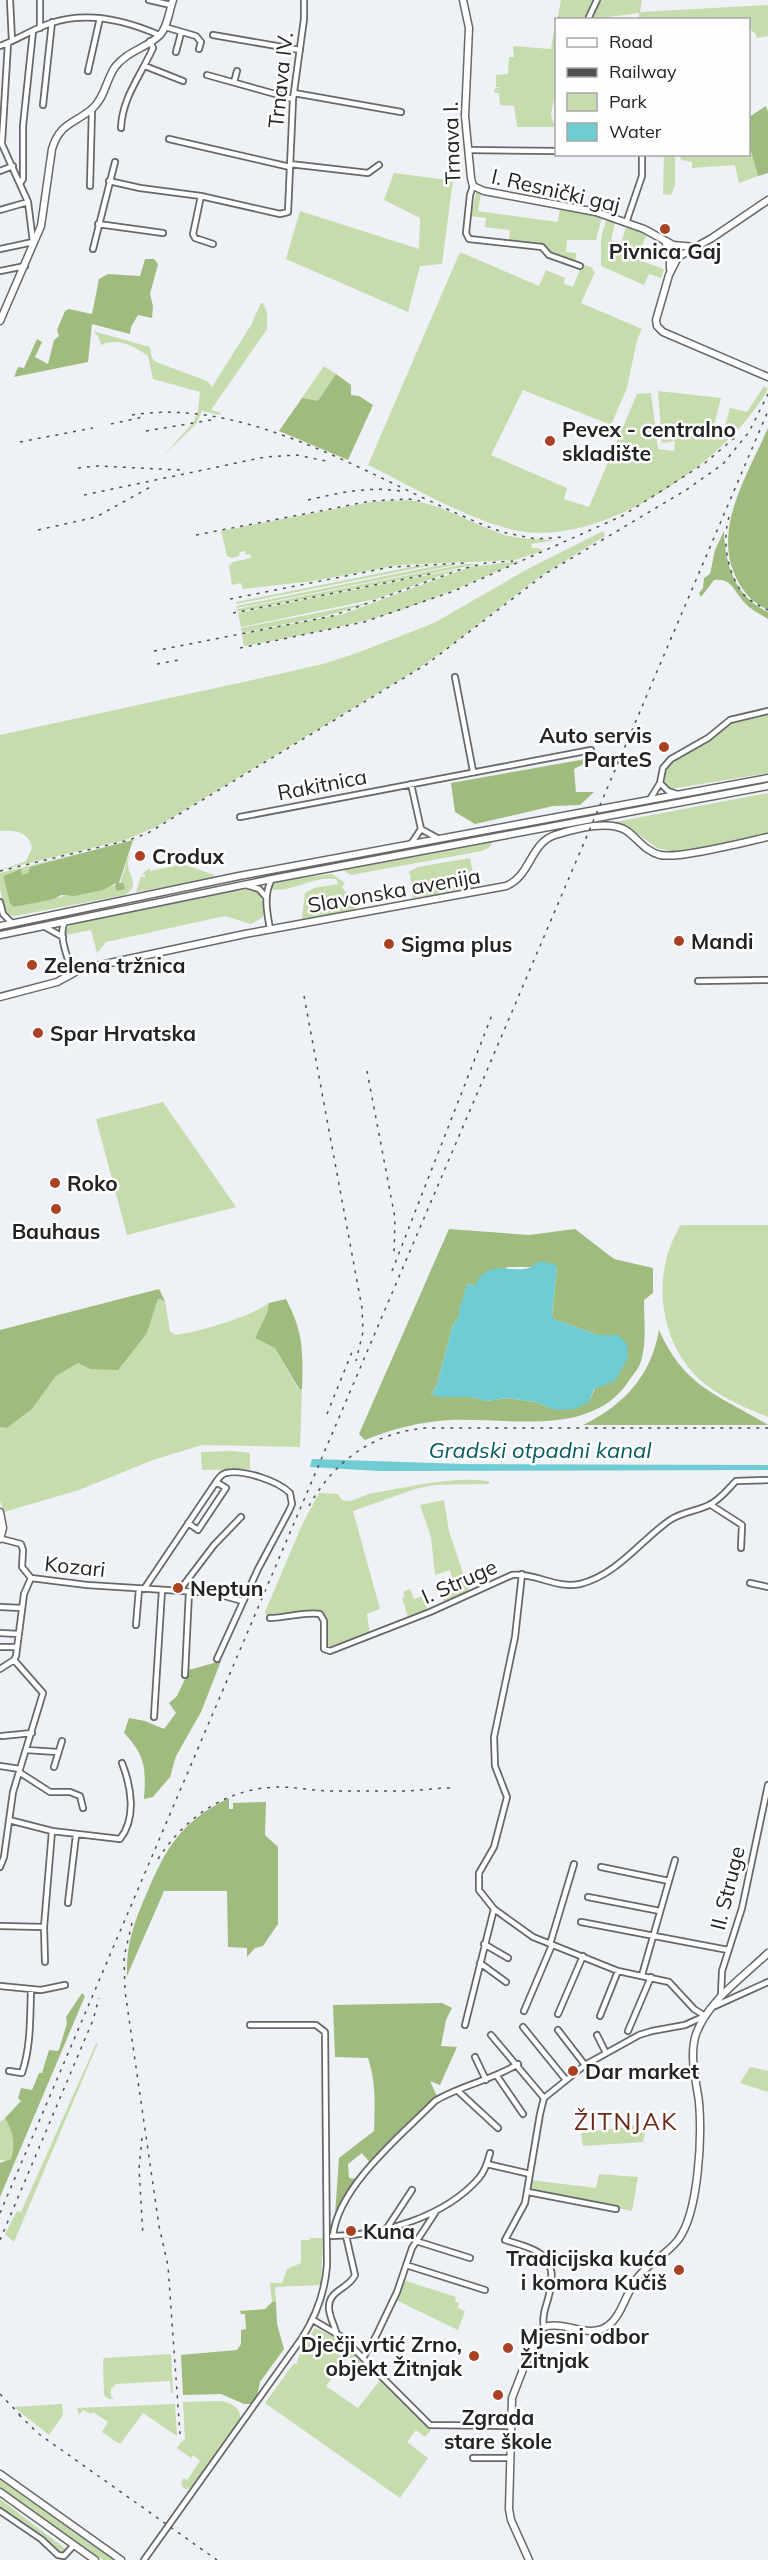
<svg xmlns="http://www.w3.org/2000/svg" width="768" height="2560" font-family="Mulish,sans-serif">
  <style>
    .green { fill: #c6dcad }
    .forest { fill: #9fbb7d; fill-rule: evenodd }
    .water { fill: #6fccd3 }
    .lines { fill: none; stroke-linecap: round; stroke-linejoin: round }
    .street-casing { stroke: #66696c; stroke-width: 8 }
    .secondary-casing { stroke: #66696c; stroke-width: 9 }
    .street { stroke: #fff; stroke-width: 4.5 }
    .secondary { stroke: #fff; stroke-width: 6 }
    .rail { stroke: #4e5052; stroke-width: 1.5; stroke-dasharray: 3 6; stroke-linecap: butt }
    .poi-dot { fill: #aa4125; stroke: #fefefe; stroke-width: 2 }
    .labels { text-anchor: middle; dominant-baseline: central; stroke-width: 5; stroke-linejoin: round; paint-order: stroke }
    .street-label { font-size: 21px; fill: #222425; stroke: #fefefe }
    .poi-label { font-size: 21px; font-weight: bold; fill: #222425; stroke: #fefefe; text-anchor: start }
    .water-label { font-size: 22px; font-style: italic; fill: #065c61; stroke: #fefefe }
    .quarter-label { font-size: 24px; letter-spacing: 1.5px; fill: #6c2917; stroke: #fefefe }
  </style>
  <rect width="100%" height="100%" fill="#eef1f5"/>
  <!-- green -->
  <path class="green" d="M561,0h34l-9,20h-29z
    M599,0h43l-2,12 128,-7v31l-11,2 -2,-5 -6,-4 -1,-9 -109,-1v-6l-46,6 -2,-1z
    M556,20v76l-2,2 -3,17 4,12h-38l-3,-21 -14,-1 -1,-12h-4l-1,-4 10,-3 18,-1 -26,2v-12l12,-1 1,-17h5l-1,-11 38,3z
    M749,144l9,32 -19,7 -4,-18 -43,3v-6l-11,-2 -2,-6h69z
    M664,155h11v30l-4,10 -8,-1z
    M455,164l-13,100 -22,2 -12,46 -122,-53 14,-48 119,38 1,-31 -36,-18 10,-27 53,7z
    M476,193h5l-3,18 80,11 2,-14 42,9 -6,23h-29l-1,12 10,1v9l-25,-9 -4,-7 -38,-5 1,-11 -25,-3 1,-9 -15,-2z
    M606,220l9,3 -4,17 10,3 5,-16 21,7 -11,25 28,10 -3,9 -12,-4 -5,11 -43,-19v-28z
    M460,252l79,34 7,-16 19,8 -1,6 9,3 9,-23 11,4 -1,2 3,2 -14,31 61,26 -5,11 -10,48 -16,37 -88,-35 -32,65 76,33 -3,11 25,8 48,-113 14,-1 7,56 16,2 1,-10 -13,2 -4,-52 63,7 -9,35h11l7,-25 17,4 17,-26 4,3c-40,72 -168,161 -254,141 -47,-11 -101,-43 -146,-65z
    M261,303h2l4,10v16l-56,81 10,3 -1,2 -18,-4 -6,13 -34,33 31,-34 5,-12 2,-19 -47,-13 -5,-23c-14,-10 -30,-19 -47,-11l-3,-9 -5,-5 57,16 2,11 4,4 51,19 5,6 39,-62z
    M324,366l12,8 -18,28 -16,-4z
    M405,500c35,2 66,24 100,35 17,5 34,4 51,5l-25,4 1,4h7l4,3 -28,9 -116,5 -86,16 -70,8 -2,-6 -9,2 -3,-19 4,-4 18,-4 -1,-4 -4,1 -1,-4 -5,1 -1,4 -7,2 -5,-2 -6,-25 150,-29z
    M603,531l2,5 -66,41 -89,69 -34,24 -258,156 -33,14 -125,30 26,-9 6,-13c-3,-17 -18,-18 -32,-17v-96l257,-56 66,-15 34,-11 77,-30 92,-53z
    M520,561c-43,19 -87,39 -132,53 -47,14 -95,23 -144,32l-2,-12 101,-20 127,-47z
    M455,564v1l-218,43 -1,-2 199,-40z
    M465,564h14l-242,48v-3z
    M432,565l-196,39v-2l180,-36z
    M459,569l-83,30 -135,28 -3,-14z
    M372,602l-46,14 -84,17 -1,-5z
    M768,714v59l-97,16 -8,-5 3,-13 7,-10 36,-20 20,-18z
    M768,793v42l-87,18 -24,-5 -27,-20 -20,-5z
    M157,830l-24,11 -103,26 -2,6 -22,13 8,21 106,-23 10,-33c-1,5 -2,9 -2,14 0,11 13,19 -3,30l-110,21 -9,-2 -6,-25v-16l134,-33z
    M493,841l-3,6 -8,4 -131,24 -8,-5z
    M470,858l6,31 -63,9 -3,-24 -2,-2 10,-5z
    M178,862l36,13 1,3 -79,14 5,-16 4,2v-3l-3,-1 8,-6v3l25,-5z
    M332,874l13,9 -3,4 9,12 8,6 4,-5 -2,-2 2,1v4l-13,9 -48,7 3,-26 9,-5 24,-4 -2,-5c-22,-4 -46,15 -66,10l1,-4 7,-4z
    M249,889l10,4 6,15 -2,9 -12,7 -26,-8 -119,26 -9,11 -6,-23 -25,5 1,-7 6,-5z
    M163,1102l73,105 -109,28 -31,-116z
    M681,1225h87v192c-23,-9 -50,-21 -69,-38 -41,-39 -48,-107 -18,-154z
    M158,1299l7,2 5,30 5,4c25,-3 75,-18 94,-32l-2,10 -12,25 20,10 23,41h4l-2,58 -98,-2 -49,15 -74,30 -75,22 -4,-11v-74l7,1 25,-19 24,-33 22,-13 12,6 57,-36z
    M233,1451l17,2v16l-48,1 -1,-18z
    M489,1481v3l-55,1 -19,4 -62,22 27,98 -13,5 3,21 -36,14 -8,-1 -1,-29 -5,-7 -54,3 -1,-3 37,-87 17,-32 19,1 4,6c10,4 20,-5 31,-7 37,-6 78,-17 116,-12z
    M444,1500l5,31 20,60 -25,12 -5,-21 13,-5 -2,-7 -15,5 -4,-38 -11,-32z
    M410,1589l4,10 9,-3 5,14 -20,7 -6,-19 3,-1 -2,-5z
    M98,2043l-84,199 -9,-8 12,-23 4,1 75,-168z
    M750,2067l18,4v21l-28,-9z
    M5,2118l9,19 -3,22 -3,2 -8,-1v-38z
    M647,2124l-4,18 -60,4 -2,-13z
    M599,2174l39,3 -6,34 -100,-21 -2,-3 1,-7 65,8z
    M310,2238h13l-2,47 -46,2 1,15h-4l-2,-19h12l5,-14 14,-6v-23h9z
    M403,2280l53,17 -1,4 4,2 -1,5 7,3 -7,19 -62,-30z
    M315,2328l24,11 29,28 -3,3 -17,-13 -22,29 32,22 23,-29 50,51 -6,7 -9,-7 -9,12 21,16 -28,40 -135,-95 29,-40 2,2 5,-15z
    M171,2354l2,39h-2l-1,-12 -55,3 -1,3 -3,1v9l4,2h-6l-5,-4 -1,-35 1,-2z
    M221,2401c10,2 21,7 19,18l-46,65 -5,5h-4l-4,-4 2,-7 4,2 13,-19 -7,-6 -2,3 -14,-10 5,-7 3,-1 -2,-38z
    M62,2404l1,11 -14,20 -35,-28z
    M175,2404l2,32 -34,-23 -22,30h-3l-16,-11 6,-10 -15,-10 -1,2 -9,-4 -4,5 -2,-7z
    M0,2476l117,84h-14l-103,-71z
    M0,2499l67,51 -6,2 -61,-44z"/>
  <!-- forest -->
  <path class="forest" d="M766,106l2,6v61l-10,3 -9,-32v-27z
    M145,259h9l4,5 -8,30 3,12 -1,12 -14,-3 -7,12 -1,7 -38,-10 -4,38 -74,15 4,-10 6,1 13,-29 5,3 -7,15 13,7 6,-24 5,-4 -2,-6 8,-19 4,-2 23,5 7,-35 9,-5 32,2z
    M336,374l15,11v10l8,1 14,9 -25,55 -69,-29 23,-33 16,3z
    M768,428v182c-18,-9 -26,-19 -34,-37 -20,-48 15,-101 34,-145z
    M724,531c1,34 11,66 44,81v7c-8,-5 -18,-10 -24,-17 -11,-12 -12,-24 -30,-22l-13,17 -2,-4 4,-5 1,-10 6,-4 5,-24z
    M597,757l-23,12 2,23h18l-14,13 -27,1 -78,18 -20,-12 -4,-29z
    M133,840l-14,43h4l2,6 -7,2 -3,-3 1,-5 -13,7 -29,6 -13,-1 -7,4 -40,8 -4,-4 -6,-24v-3l17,-7 1,6 6,-2 2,-6z
    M449,1229l80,6 46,-6 39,30 39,9v25l-9,7c0,20 3,45 -4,64 -2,5 -7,11 -10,15 -37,60 -122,38 -181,41 -30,2 -57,9 -84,20l-6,-6zM508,1267h49l-5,50 4,3 42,15h20l-29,67 -34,8 -19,-8 -29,-4 -21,3 -14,-4h-34l-7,-4 5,-5 17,-63 6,-8v-6l9,-27 7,2z
    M159,1289l6,12 -7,-2 -11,34 -29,37 -28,-1 -12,-6 -22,13 -24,33 -25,19 -7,-1v-97z
    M286,1299c18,35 17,52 16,90h-3l-24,-41 -20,-10 12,-25 2,-10z
    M659,1330c26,59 61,65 109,95h-185c41,-20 68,-49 76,-95z
    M221,1661l-20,51 -25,44 -6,21 -17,20 -9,2c2,-30 2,-43 -20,-66l5,-15 16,3 19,8 12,-16 -7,-10 8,-7 12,-26z
    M229,1798v11h4v-6l33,-1 -1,33 13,12v77l-15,22 -8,2 -8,9v-9l-19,-1 -1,-56h-63l-37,85c-1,-31 7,-54 19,-81 20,-47 34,-73 83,-97z
    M82,1993l3,3 -85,201v-34l11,-4c4,-20 3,-23 -6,-41l16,-17 -3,-3 3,-10 11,2 7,-17h3l7,-23 8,1 2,-1 8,-27 -1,-6z
    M442,2003l10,5 -6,12 -5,26 16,1 -17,38 -10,-4 7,15 -66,68 -9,-11 -14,11 1,14 8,1 -22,37 4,-58 35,-27c1,-26 2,-49 -6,-73l-33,-1 -2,-52z
    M272,2302h4l1,22 7,25 -24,33 -3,14 -6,8h-7l-23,-10 -38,1 -2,-40 56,-5 4,-6v-14l5,-1 -1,-15h-4l-1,-3 25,-2z"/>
  <!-- water -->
  <path class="water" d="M538,1261l16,3 3,3 -5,49 4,4 42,15h20l9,9 1,14 -13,23 -21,8 -5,13 -14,7 -20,1 -19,-8 -29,-4 -21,3 -14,-4h-34l-7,-4 5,-5 17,-63 6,-8v-6l8,-27 8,2c13,-34 48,-4 63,-25z
    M312,1459l152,5 304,1v5l-388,1 -70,-4z"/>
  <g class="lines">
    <!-- street casing -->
    <g class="street-casing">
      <path id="street" d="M10,0l2,41
        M40,0v28
        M149,0l22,5
        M589,17l8,-17
        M165,27l31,9 5,6 -2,7
        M213,35l87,15
        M0,46c17,-6 33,-17 51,-23 36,-12 74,-3 108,12
        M176,52l5,-19
        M145,66l38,15
        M88,71l12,-53
        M207,75l86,24
        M234,82l3,-11
        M294,93l107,19
        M43,105l9,-83
        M121,128c1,-30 20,-53 32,-80l-3,-7
        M169,139l121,28
        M0,140l28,62 5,40
        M2,142l6,-99
        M468,150l88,1
        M290,164l78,9 11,-8
        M0,171l13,-5
        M109,181l31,7 61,8 79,18 8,-2 5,-113 11,-80v-19
        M21,182l2,-3v-53l10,-95
        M90,186l2,-77
        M473,186l-3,9 -4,38 3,6 73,8 7,8 31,11
        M201,196l-8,38 2,4 18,6
        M0,210l28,-8
        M626,223l16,-47v-22
        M98,224l65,9
        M0,249l33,-7
        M93,249l22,-87
        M0,271l25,-5
        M455,677l18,94
        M660,783l8,8 9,3
        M411,784l10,45
        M650,799l10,-16 3,-15 8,-9 37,-21 22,-18 38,-9
        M240,817l351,-67
        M421,829l18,10
        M411,844l10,-15
        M246,885l13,4 7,8
        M0,902l3,12 9,9
        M65,922c-8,13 4,37 7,52
        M45,927l18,10
        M270,929c-3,-17 -7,-35 2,-50
        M698,981l70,-1
        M216,1482c3,-4 5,-8 10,-9 17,-4 52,8 64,20l2,11 -3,7 -31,58 -41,90
        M711,1505l31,20 -1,23
        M2,1539l19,5 2,6 -1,17 9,11 56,7 127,8 28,8
        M522,1574l-7,63 -21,100 1,29 12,31 -13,50 -15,26v17l15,19 39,28 85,34 51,11 25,27 11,7
        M750,1583l18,4
        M144,1589l72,-107 10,6 -28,42 -10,-7
        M179,1591l35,-46 27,-28
        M0,1607l22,1
        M270,1618c16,0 36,-7 50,-4l4,7v28l6,2 100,-39 82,-37c25,-2 44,14 68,9 37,-9 61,-44 90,-64 12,-8 27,-9 39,-15 11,-5 19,-16 27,-24l32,-1
        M136,1625l3,-36
        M0,1633l19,1
        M0,1647h17
        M0,1669l14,-9 2,-4 8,-62 7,-16
        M185,1675l4,-83
        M154,1717l8,-127
        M2,1736l30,-3
        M27,1750l30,2
        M0,1766l20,3
        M54,1767l8,-26
        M19,1772l31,20h20l10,4 3,12
        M9,1820l43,11 68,8c17,-21 11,-53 2,-76
        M0,1867l4,-10 9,-65 30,-99 -29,-33
        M601,1867l68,14
        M588,1897l72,14
        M68,1903l8,-68
        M581,1922l147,28
        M0,1926l44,1
        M484,1944l24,14
        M550,1944l24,-80
        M45,1962l-1,-35 8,-96
        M480,1963l26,19
        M642,1975l33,-115
        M0,1986l41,4 24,-5
        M721,1996l1,-25 20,-63 26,-123
        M715,2006l53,-24
        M524,2011l28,-66
        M558,2014l25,-58
        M600,2016l18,-45
        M465,2025l29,-116
        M523,2027l43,53
        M558,2030l27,35
        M628,2031l23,-54
        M491,2035l53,63
        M597,2035l9,18
        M475,2057l11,23
        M9,2071l13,2c9,-27 8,-55 9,-83
        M497,2076l26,38
        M458,2091l40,37
        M487,2164l43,10
        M528,2192l88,17
        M387,2228l25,-38
        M332,2236c50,0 114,-20 147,-58 6,-7 9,-17 11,-25
        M333,2236c5,-50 68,-100 102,-135 24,-15 57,-21 83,-37
        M416,2241l54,17
        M406,2265l79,25
        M313,2320l29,17 88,88 80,1
        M544,2327c-2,-10 1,-18 4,-28 12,-43 -6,-48 -43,-59l20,-37 15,-89 4,-16 41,-33 54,-30 13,-4 33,-6 20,-9
        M336,2332c-2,-8 -7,-16 -7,-24 -1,-18 20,-19 26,-33l-9,-39
        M363,2358l13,-22 21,-44 15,-44 23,-35
        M473,2458h37
        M0,2511l41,28 17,16 6,1 10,-11
        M144,2560l158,-222c14,-22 23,-46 25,-73l-2,-233 -9,-7h-66"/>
    </g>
    <!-- secondary casing -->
    <g class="secondary-casing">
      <path id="secondary" d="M463,0l6,28 -4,88 6,62 2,8 11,5 112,21 48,17 29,16 22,2
        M768,200l-56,38 -34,19 -9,18 -13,45 1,6 6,6 105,45
        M665,241l5,13v15
        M0,321l41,-95 11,-77c8,-27 23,-25 41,-41 12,-11 13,-28 22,-41 12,-16 32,-19 45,-32 8,-9 9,-24 13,-35
        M0,926l239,-50 529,-98
        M0,935l272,-56 496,-93
        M0,997l57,-15 22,-12 12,-3 154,-33 261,-48c25,-10 24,-43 49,-51 19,-6 54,-16 72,-4 11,8 18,20 33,24 19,4 85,-13 108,-18
        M0,1512l3,16 -3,11
        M0,2474l121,86
        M0,2492l95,68
        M529,2560l-18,-40 -2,-11 3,-111 24,-62 8,-9c19,-6 39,9 58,2 20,-8 23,-37 36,-52 11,-14 29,-23 40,-37 21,-28 24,-103 21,-138 -3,-22 -10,-46 -3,-68 12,-33 47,-57 72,-81"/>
    </g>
    <!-- street -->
    <use href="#street" class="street"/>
    <!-- secondary -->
    <use href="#secondary" class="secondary"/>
    <!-- rail -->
    <path class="rail" d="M132,415c126,-20 255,75 370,117l34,7 30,-2
      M111,424l32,-7
      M146,431l65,-11
      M20,442l73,-14
      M78,468l20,-2 82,4
      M84,495l181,-38 31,-2 35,7
      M308,500c31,-7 60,-14 92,-9
      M729,517c-7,23 -2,54 12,74 5,8 18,15 27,19
      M38,530l58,-13 58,-32
      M196,535l175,-34 37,-2 12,2
      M230,599l161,-32 75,-4
      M233,613l197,-39
      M240,648l124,-26 90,-31 168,-75 83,-53 34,-29
      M154,651l178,-35 130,-47 24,-6 27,-2
      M157,664l22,-4
      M0,871l129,-31 19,-7 279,-169 118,-90 141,-84 37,-26 26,-32 19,-38
      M304,996l58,312 1,24 -7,29
      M367,1071l28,147 -1,36
      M392,1271l100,-256
      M327,1414l27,-67
      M309,1506c26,-46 65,-74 118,-78h341
      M158,1859c27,-42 69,-71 120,-72 18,0 37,4 55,4 23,0 46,0 69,0 16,0 33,-3 50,-3
      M132,1923l-8,34 1,34 34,235 9,40 12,168
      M142,2138l-3,31 4,67
      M0,2213l768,-1802
      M0,2240l93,-220 6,-22
      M0,2394l25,26
      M19,2415l20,19 178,126"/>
  </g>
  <!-- markers -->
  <g class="poi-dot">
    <circle cx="665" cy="229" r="6"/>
    <circle cx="550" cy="441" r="6"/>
    <circle cx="664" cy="747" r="6"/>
    <circle cx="140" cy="856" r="6"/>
    <circle cx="679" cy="941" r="6"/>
    <circle cx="389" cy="944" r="6"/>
    <circle cx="32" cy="965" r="6"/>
    <circle cx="38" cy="1033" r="6"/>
    <circle cx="55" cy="1183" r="6"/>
    <circle cx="56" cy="1209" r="6"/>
    <circle cx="178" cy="1588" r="6"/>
    <circle cx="573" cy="2071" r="6"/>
    <circle cx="351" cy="2231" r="6"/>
    <circle cx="679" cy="2270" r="6"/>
    <circle cx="508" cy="2348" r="6"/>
    <circle cx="474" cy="2356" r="6"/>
    <circle cx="498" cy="2395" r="6"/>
  </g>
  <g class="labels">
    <!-- street labels -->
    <g class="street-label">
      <text transform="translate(280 80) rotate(-84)">Trnava IV.</text>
      <text transform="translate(451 143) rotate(-92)">Trnava I.</text>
      <text transform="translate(556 190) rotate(13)">I. Resnički gaj</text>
      <text transform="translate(322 784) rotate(-11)">Rakitnica</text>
      <text transform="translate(394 890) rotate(-10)">Slavonska avenija</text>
      <text transform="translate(75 1566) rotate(6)">Kozari</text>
      <text transform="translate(459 1581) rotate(-24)">I. Struge</text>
      <text transform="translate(727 1888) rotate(-76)">II. Struge</text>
    </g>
    <!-- poi labels -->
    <g class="poi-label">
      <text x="665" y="251" text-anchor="middle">Pivnica Gaj</text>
      <text x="562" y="429">Pevex - centralno<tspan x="562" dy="24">skladište</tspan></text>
      <text x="652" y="735" text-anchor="end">Auto servis<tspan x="652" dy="24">ParteS</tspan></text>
      <text x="152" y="856">Crodux</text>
      <text x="691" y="941">Mandi</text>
      <text x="401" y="944">Sigma plus</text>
      <text x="44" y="965">Zelena tržnica</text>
      <text x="50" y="1033">Spar Hrvatska</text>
      <text x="67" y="1183">Roko</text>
      <text x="56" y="1231" text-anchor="middle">Bauhaus</text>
      <text x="190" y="1588">Neptun</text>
      <text x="585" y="2071">Dar market</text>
      <text x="363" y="2231">Kuna</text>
      <text x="667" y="2258" text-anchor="end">Tradicijska kuća<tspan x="667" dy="24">i komora Kučiš</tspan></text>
      <text x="520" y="2336">Mjesni odbor<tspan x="520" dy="24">Žitnjak</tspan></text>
      <text x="462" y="2344" text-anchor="end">Dječji vrtić Zrno,<tspan x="462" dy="24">objekt Žitnjak</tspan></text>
      <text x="498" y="2417" text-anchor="middle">Zgrada<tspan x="498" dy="24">stare škole</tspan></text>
    </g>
    <!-- water labels -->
    <g class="water-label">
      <text x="540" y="1450">Gradski otpadni kanal</text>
    </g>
    <!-- quarter labels -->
    <g class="quarter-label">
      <text x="626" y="2121">ŽITNJAK</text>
    </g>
  </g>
  <!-- legend -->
  <rect x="555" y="18" width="195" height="138" fill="#fefefe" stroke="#a6a7a7" stroke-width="1.5"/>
  <rect x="567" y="38" width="30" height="9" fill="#ffffff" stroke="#a6a7a7" stroke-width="1.5"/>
  <text x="609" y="48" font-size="18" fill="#222425">Road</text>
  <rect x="567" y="68" width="30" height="9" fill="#4e5052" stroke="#a6a7a7" stroke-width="1.5"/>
  <text x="609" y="78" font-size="18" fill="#222425">Railway</text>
  <rect x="567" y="93" width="30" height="18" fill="#c6dcad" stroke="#a6a7a7" stroke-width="1.5"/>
  <text x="609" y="108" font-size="18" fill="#222425">Park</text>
  <rect x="567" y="123" width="30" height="18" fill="#6fccd3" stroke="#a6a7a7" stroke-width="1.5"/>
  <text x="609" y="138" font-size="18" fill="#222425">Water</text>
</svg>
